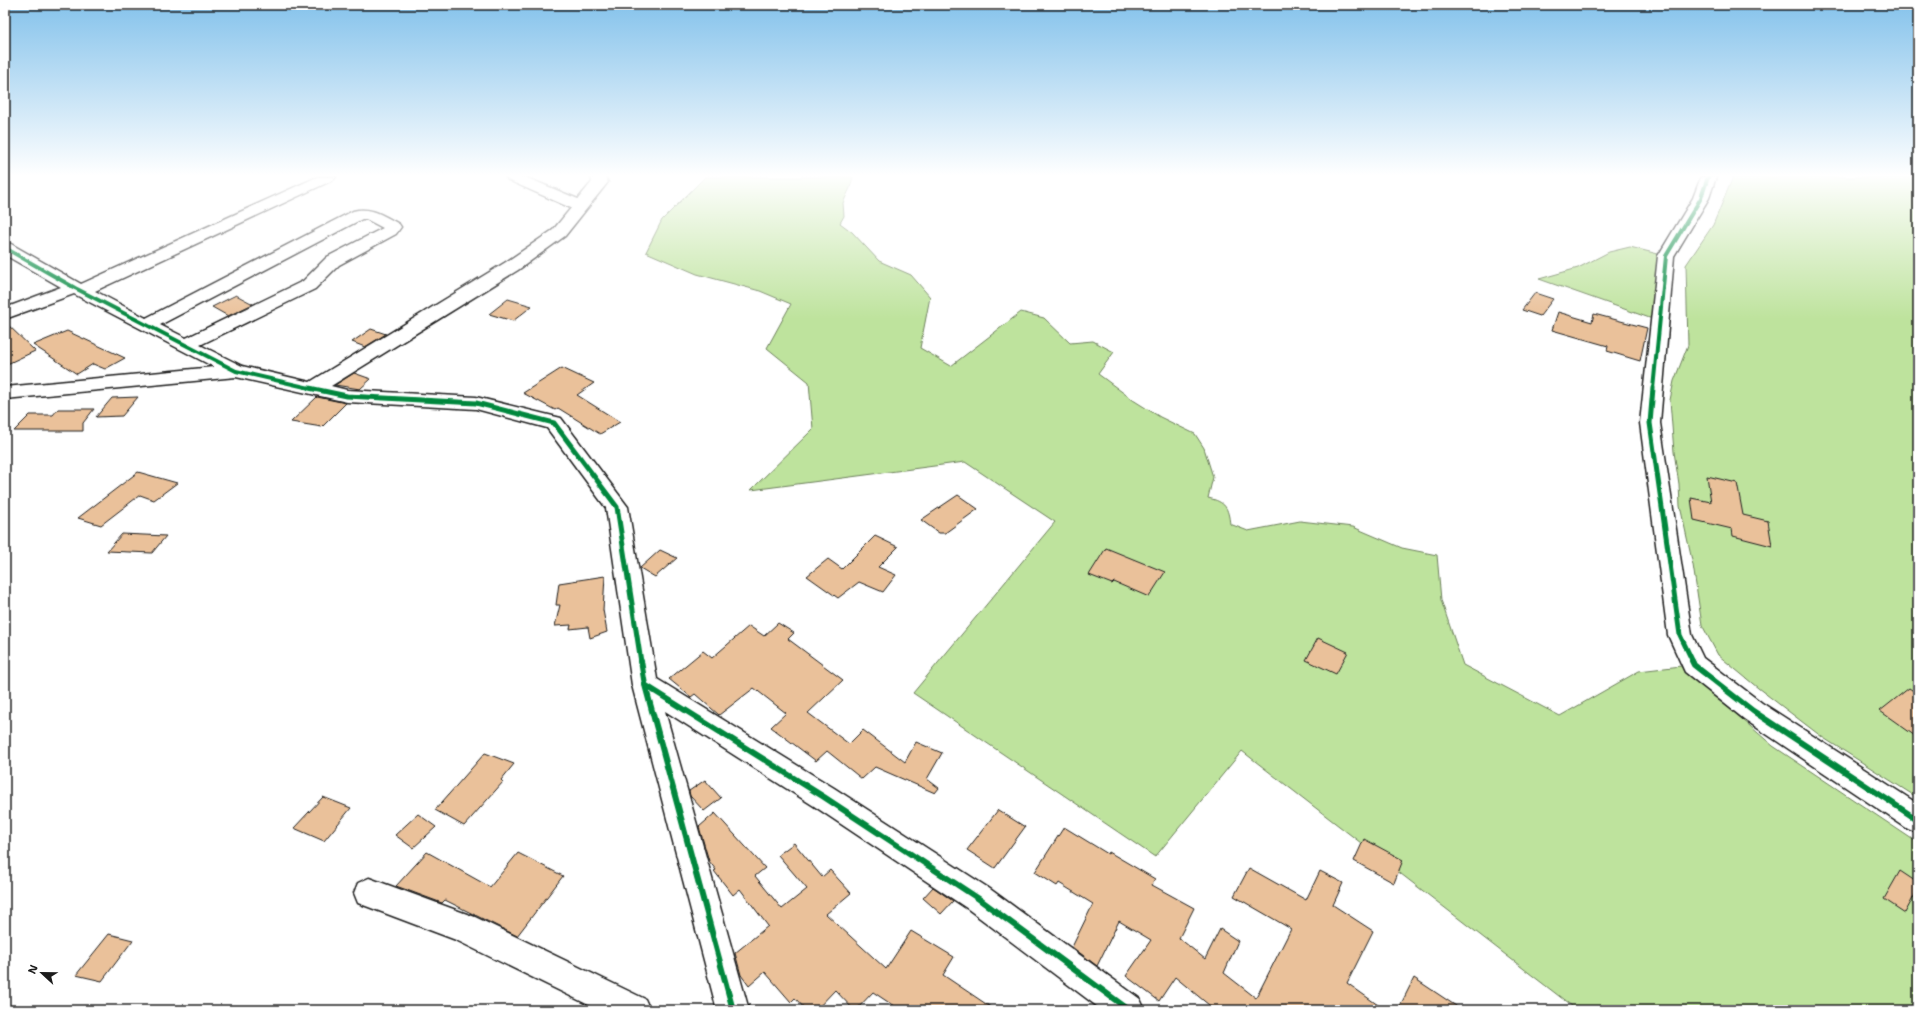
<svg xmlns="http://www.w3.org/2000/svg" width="1923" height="1015" font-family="'Shantell Sans',sans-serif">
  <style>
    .green { fill: #bee39d; stroke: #6d805c }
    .building { fill: #eac19a; stroke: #1c1c1c }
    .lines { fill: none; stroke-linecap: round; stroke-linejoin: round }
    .minor-casing { stroke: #1c1c1c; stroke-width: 3 }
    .minor { fill: #fff; fill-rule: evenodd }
    .cycleway-far2-casing { stroke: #fff; stroke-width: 6 }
    .cycleway-far1-casing { stroke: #fff; stroke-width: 8 }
    .cycleway-casing { stroke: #fff; stroke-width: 9 }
    .cycleway-far2 { stroke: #00873e; stroke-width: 4 }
    .cycleway-far1 { stroke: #00873e; stroke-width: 5 }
    .cycleway { stroke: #00873e; stroke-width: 6 }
  </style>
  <rect width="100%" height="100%" fill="#fff"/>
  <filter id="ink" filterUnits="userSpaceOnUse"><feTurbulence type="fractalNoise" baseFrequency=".025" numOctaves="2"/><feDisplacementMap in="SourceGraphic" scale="8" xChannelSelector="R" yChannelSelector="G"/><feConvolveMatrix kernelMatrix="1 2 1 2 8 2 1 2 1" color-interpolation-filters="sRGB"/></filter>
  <g filter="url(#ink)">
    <!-- green -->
    <path class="green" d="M705,177h148l-3,11 -7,15 1,13 -4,7 12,9 27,29 32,14 19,22 -10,51 31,18 70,-54 23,6 26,25 23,-2 21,11 -16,22 35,26 27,17 35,17 9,14 9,29 -5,21c18,4 20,10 22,26l18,7 52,-10 53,6 49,21 35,7 4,45 22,65 97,51 79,-45 42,-5 92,80 145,97v167h-341l-335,-259 -87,106 -242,-164 142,-171 -90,-60 -214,28 62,-61 -4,-47 -42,-34 24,-44 -31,-13 -63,-17 -51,-22 16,-32z
      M1733,177h185v621l-96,-61 -64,-49 -40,-33 -16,-30 -9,-60 -13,-59 -1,-22 -5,-32 -4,-52 4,-19 14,-36 -2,-80 27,-40z
      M1630,247l36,9 -5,66 -122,-43 39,-11 31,-16z"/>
    <!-- building -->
    <path class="building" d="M1535,293l18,6 -13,17 -18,-6z
      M236,295l17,9 -25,12 -16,-9z
      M508,299l24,7 -19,15 -24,-7z
      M1558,312l34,10 2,-8 53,14 -7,33 -33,-10 1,-5 -56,-16z
      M5,322l30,29 -30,14z
      M371,329l15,5 -21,13 -13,-5z
      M67,331l58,27 -20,11 -12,-5 -16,10 -44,-29z
      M562,368l32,15 -17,12 43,27 -20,12 -42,-26 -3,2 -32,-17z
      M354,373l17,6 -11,10 -25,-4z
      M138,397l-16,19 -26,1 16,-19z
      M317,397l29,6 -24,24 -31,-5z
      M58,409h36l-11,14v8h-69l16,-16h23z
      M138,472l39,11 -23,17 -14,-5 -39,30 -23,-7z
      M1707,476l30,7 6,32 25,6 4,25 -39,-10 -1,-7 -38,-9 -3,-22 20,4z
      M958,495l20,14 -33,24h-6l-18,-13z
      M122,534l44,2 -14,17 -45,-2z
      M875,536l23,11 -20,20 18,8 -13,17 -24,-10 -21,16 -31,-22 21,-17 14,10z
      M1106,548l59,24 -16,25 -35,-15 -2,2 -23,-9z
      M660,550l17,8 -22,19 -15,-9z
      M605,576l-2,34 4,22 -17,6 -2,-11 -18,2 1,-4 -16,1 5,-21h-4l3,-22z
      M778,623l16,10 -6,6 55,41 -35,33 41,31 14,-14 42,32 11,-20 26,11 -15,26 12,9 -4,5 -60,-26 -13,12 -35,-28 -11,10 -45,-34 15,-14 -32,-25 -35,27 -24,-21 -4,3 -22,-18 34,-28 9,7 37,-32 15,10z
      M1318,638l30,14 -12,22 -30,-14z
      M1909,688l9,6v44l-38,-27z
      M485,753l29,11 -13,16 2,2 -39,44 -29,-16z
      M705,780l16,18 -17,13 -14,-15 -1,-5z
      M323,797l28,11 -27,33 -30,-13z
      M998,810l27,17 -30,41 -28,-18z
      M715,813l50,55 -10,8 27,33 25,-20 -29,-34 16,-12 28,34 8,-7 21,23 -25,21 60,55 25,-38 43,26 -11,18 52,35h-95l-27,-18 -17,18h-2l-19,-20 -19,20h-10l-11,-12 -4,4 -26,-30 -16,14 -8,-11 -6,-22 33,-27 -28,-37 -7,6 -19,-24 2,-1 -7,-9 -10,-34z
      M418,814l18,13 -23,21 -18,-13z
      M1064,827l44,27 1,-2 46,27 -3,6 42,23 -15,30 26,21 15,-30 18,12 -14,32 32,25 35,-69 -57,-33 15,-28 57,32 14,-29 23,12 -10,22 40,26 -26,52 38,27h-170l-40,-33 -16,24 -33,-25 25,-36 -32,-19 -22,45 -25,-19 21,-43 -34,-21 -2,3 -22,-14z
      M1364,839l39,21 -9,23 -40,-22z
      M427,852l63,35 28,-34 45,23 -46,60 -72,-36 -3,3 -46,-17z
      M1900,871l18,12v6l-13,24 -21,-14z
      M933,887l20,14 -12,13 -18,-16z
      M109,934l24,6 -31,41 -26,-6z
      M1414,978l48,32h-64z"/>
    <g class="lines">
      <!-- minor casing -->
      <g class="minor-casing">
        <path id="minor" d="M317,177h19l-3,3 -238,111 51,27 207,-107c18,-5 31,5 46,13l2,3 -5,7 -57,31 -24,24 -115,56 42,21 68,16 196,-120 47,-32 18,-22 -63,-28 -2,-3h19l53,22 14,-17 -1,-5h14l3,5 -43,54 -47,34 -187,116 16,4 129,7 85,21 67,89 29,172 177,109 156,101 150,110 5,11h-43l-134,-101 -154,-103 -149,-95 84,299h-32l-85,-325 -26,-177 -59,-80 -71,-19 -129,-7 -111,-25 -231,22v-12l209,-20 -140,-73 -69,25v-11l56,-21 -56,-32v-12l6,1 70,40zM362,219h4l17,9 -56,29 -24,24 -117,57 -26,-13z
          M1701,177h15l-7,21 -35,58 -14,167 32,212 11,23 59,45 156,101v29l-10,-4 -164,-110 -59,-47 -17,-37 -28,-212 18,-167 35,-58z
          M369,878l106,39 170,82 5,11h-51l-143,-70 -98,-37 -4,-10 4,-10z"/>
      </g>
      <!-- minor -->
      <use href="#minor" class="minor"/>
      <!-- cycleway-far2 casing -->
      <g class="cycleway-far2-casing">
        <path id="cycleway-far2" d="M5,248l70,40 161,83 78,18
          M1653,389l13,-133 35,-58 7,-21"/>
      </g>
      <!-- cycleway-far1 casing -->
      <g class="cycleway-far1-casing">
        <path id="cycleway-far1" d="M309,388l38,8 129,7 78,20 63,84 24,155
          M1653,388l-3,35 30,212 13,27"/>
      </g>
      <!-- cycleway casing -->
      <g class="cycleway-casing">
        <path id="cycleway" d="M641,661l4,24 88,325
          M1692,661l2,4 59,46 165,109
          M645,685l179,112 155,102 150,111"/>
      </g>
      <!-- cycleway-far2 -->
      <use href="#cycleway-far2" class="cycleway-far2"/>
      <!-- cycleway-far1 -->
      <use href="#cycleway-far1" class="cycleway-far1"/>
      <!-- cycleway -->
      <use href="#cycleway" class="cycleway"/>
    </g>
  </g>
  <!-- sky -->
  <linearGradient id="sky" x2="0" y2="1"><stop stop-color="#84c2eb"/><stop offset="0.55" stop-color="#fff"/><stop offset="1" stop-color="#fff" stop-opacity="0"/></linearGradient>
  <rect width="1923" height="319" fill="url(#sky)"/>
  <!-- margin -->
  <rect width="1923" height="1015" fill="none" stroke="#fff" stroke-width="20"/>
  <rect x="10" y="10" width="1903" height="995" fill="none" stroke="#1c1c1c" stroke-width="1.5" filter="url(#ink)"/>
  <!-- north arrow -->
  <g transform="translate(42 973) rotate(292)" stroke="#ffffff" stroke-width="3" paint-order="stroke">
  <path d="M0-3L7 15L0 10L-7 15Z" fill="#1c1c1c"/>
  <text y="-6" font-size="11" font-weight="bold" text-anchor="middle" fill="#1c1c1c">N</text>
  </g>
</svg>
